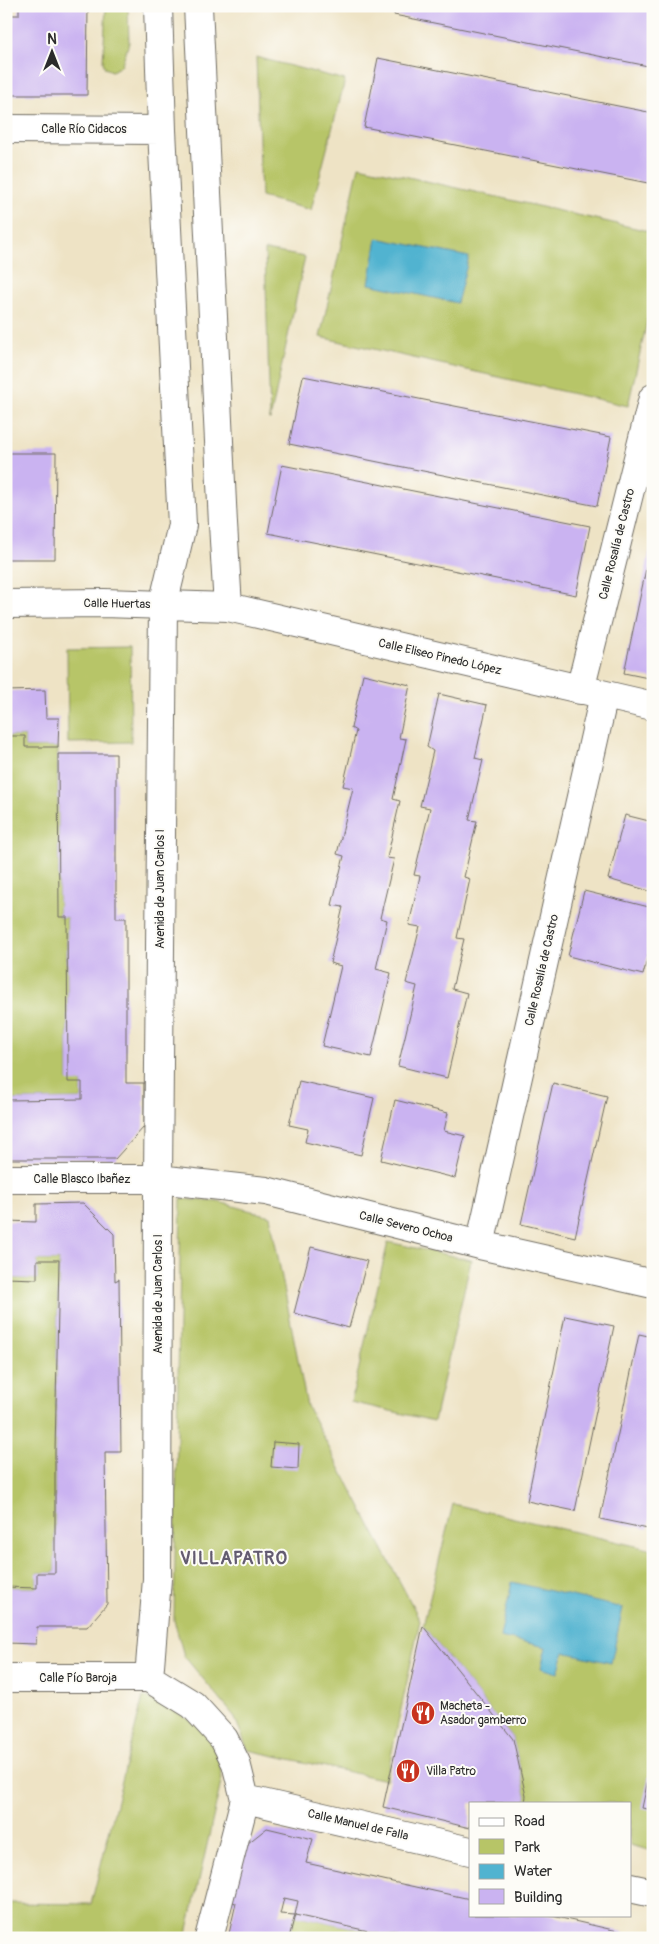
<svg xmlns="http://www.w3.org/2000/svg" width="659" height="1944" font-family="Pangolin,sans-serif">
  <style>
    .green { fill: #b7c567; stroke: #717849 }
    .water { fill: #51b3d0; stroke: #3e6f7e }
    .building { fill: #cab3f1; fill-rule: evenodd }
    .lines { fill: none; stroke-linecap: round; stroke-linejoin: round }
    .minor-casing { stroke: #6f6b61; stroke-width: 30 }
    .minor { stroke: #fff; stroke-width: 28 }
    .labels { text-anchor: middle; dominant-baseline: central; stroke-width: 4; stroke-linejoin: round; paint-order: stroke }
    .street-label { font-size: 12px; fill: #2b2b2b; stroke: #fdfcf7 }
    .poi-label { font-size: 12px; fill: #2b2b2b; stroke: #fdfcf7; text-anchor: start }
    .district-label { font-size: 18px; font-weight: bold; letter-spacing: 1px; fill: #635b70; stroke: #fdfcf7 }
  </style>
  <rect width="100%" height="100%" fill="#fdfcf7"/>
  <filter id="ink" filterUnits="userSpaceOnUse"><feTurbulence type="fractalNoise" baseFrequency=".02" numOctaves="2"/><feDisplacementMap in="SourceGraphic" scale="10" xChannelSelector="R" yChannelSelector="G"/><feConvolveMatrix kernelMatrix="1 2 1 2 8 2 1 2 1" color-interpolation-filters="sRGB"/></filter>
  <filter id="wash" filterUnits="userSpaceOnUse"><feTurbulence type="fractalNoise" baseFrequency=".0096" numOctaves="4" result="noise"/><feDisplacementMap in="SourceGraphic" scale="20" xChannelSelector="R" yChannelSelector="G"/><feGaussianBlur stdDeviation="1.12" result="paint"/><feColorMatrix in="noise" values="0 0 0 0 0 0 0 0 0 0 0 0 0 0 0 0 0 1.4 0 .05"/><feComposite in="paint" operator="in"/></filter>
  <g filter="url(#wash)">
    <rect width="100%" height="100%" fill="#eee3c5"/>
    <!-- green -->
    <path class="green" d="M106,6h22l1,37 -8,23 -9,5 -7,-3 -2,-6z
      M256,57l89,23 -34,130 -50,-13z
      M359,166l294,66v63l-25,111 -308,-69z
      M265,250l40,7 -35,163z
      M130,647l1,95 -63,1 -1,-95z
      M6,736h19v11h33l1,170h8l1,164 14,1v17l-76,1z
      M181,1199l38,3 51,14 37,190 113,214 -34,160 -138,-30 -14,-34 -50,-60 -10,-36z
      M388,1242l83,18 -37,161 -83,-19z
      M37,1260h22l-4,192v121h-18v15l-31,-1v-309l31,1z
      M453,1504l200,46v301l-23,-6v-42h-105l1,-7 -13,-57 -90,-113z
      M143,1697l21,7 33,21 19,22 6,31 -36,160h-180v-35l85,1z
      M295,1915l105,23h-111z"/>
    <!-- water -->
    <path class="water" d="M377,238l92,19 -12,46 -88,-19z
      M512,1582l111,26 -12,55 -47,-11 -6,21 -17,-5 5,-21 -46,-10z"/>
    <g id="blocks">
      <!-- building -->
      <path class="building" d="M19,6h69l-1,89h-81v-80h13z
        M396,6h257v61l-259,-52z
        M378,58l275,55v71l-289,-57z
        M303,376l308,61 -14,69 -308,-62z
        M6,453h50l-1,106h-49z
        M282,465l308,61 -14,69 -308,-62z
        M650,550l3,1v128l-29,-6z
        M363,674l47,11 -11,53 7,1 -13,60 7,2 -13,57 7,1 -14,59 7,2 -11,49 15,4 -20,84 -49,-11 19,-80 -11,-3 13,-56 -11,-2 12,-49 -7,-2 16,-66 -10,-2 13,-55 -5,-3z
        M45,690l1,28h13l-1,29h-33v-11h-19v-45z
        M439,694l48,11 -12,53 8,2 -14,60 8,1 -13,56 6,2 -13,59 7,1 -12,50 15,4 -20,85 -49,-12 19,-80 -11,-3 14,-56 -11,-2 11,-49 -6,-1 16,-67 -10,-2 13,-55 -6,-4z
        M58,754h58v164h10v165h18v44l-29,32h-109v-59l76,-1v-17h-14l-1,-165h-8z
        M625,815l28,7v70l-45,-13z
        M584,891l69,17v28l-10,39 -75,-19z
        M299,1081l75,17 -13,57 -56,-13 3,-13 -19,-4z
        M553,1083l54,13 -32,141 -54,-13z
        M395,1100l53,13 -4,18 21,5 -10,42 -74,-18z
        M83,1203l31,31 1,47 4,-2 2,173h-16l2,152 -20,23h-50l-1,17 -30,-1v-56l31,1v-15h18v-121l4,-192h-22v19l-31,-1v-57l30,1v-18z
        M311,1247l56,14 -18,67 -55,-15z
        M565,1316l49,10 -39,185 -48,-10z
        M639,1334l14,3v168l-5,24 -48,-10z
        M273,1442l26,2 -1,25 -27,-2z
        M423,1626l90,113 13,57 -1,7h-55v25l-87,-21z
        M652,1761h1v49l-11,-2z
        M267,1828l46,11 -7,24 164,36v16h78l74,17 4,6h-226l-105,-23 -6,23h-61l8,-35 -9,-2 11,-50zM284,1898l14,3 -3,14 -15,-1z"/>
    </g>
  </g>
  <g filter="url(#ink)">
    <use href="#blocks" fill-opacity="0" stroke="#6f6b61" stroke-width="1"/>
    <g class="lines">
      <!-- minor casing -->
      <g class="minor-casing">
        <path id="minor" d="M198,6l25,518 5,83
          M6,129l156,1
          M6,604l98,-1 124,4 425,99
          M580,690l73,-292
          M6,1179h152l108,12 214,54 173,39
          M480,1245l124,-550
          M6,1678h143
          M149,1678l8,-99 1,-400 5,-574 19,-80 -20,-395 -4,-124
          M149,1678l44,27 31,34 12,24 9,36 -36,139
          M245,1799l225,52
          M630,1888l23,5"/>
      </g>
      <!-- minor -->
      <use href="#minor" class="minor"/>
    </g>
  </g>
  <!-- icons -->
  <defs>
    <g id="restaurant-disc" transform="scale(1.25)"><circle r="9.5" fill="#c8321e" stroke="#fdfcf7"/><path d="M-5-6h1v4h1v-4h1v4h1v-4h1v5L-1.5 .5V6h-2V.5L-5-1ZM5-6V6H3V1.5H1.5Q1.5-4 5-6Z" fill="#fff"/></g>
  </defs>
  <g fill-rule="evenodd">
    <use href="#restaurant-disc" x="423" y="1713"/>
    <use href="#restaurant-disc" x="408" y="1771"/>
  </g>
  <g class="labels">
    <!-- street labels -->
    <g class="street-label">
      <text x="84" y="129">Calle Río Cidacos</text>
      <text transform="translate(617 544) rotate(-76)">Calle Rosalía de Castro</text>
      <text transform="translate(117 604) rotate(1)">Calle Huertas</text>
      <text transform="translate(440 657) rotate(13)">Calle Eliseo Pinedo López</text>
      <text transform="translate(160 889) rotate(-90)">Avenida de Juan Carlos I</text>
      <text transform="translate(542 970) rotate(-77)">Calle Rosalía de Castro</text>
      <text x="82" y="1179">Calle Blasco Ibañez</text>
      <text transform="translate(406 1227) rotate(14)">Calle Severo Ochoa</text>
      <text transform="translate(158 1294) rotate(-90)">Avenida de Juan Carlos I</text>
      <text x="78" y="1678">Calle Pío Baroja</text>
      <text transform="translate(358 1825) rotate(13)">Calle Manuel de Falla</text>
    </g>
    <!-- poi labels -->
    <g class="poi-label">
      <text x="440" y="1706">Macheta -<tspan x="440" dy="14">Asador gamberro</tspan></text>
      <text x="426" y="1771">Villa Patro</text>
    </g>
    <!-- district labels -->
    <g class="district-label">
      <text x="234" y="1558">VILLAPATRO</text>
    </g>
  </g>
  <!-- margin -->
  <rect width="659" height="1944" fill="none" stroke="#fdfcf7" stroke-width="25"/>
  <!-- legend -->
  <rect x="469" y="1802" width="162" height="115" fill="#fdfcf7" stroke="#a9a8a5"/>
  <rect x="479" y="1818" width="25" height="8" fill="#ffffff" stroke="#a9a8a5"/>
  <text x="514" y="1826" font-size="15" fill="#2b2b2b">Road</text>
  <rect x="479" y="1839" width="25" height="15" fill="#b7c567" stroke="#a9a8a5"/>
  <text x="514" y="1852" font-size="15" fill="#2b2b2b">Park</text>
  <rect x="479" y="1864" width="25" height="15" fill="#51b3d0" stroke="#a9a8a5"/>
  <text x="514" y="1876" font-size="15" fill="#2b2b2b">Water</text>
  <rect x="479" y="1889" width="25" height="15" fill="#cab3f1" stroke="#a9a8a5"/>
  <text x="514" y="1902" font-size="15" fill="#2b2b2b">Building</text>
  <!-- north arrow -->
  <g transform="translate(52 52)" stroke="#fdfcf7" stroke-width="4" paint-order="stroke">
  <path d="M0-4L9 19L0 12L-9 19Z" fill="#2b2b2b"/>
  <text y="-8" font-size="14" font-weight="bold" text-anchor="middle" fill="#2b2b2b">N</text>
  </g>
</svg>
